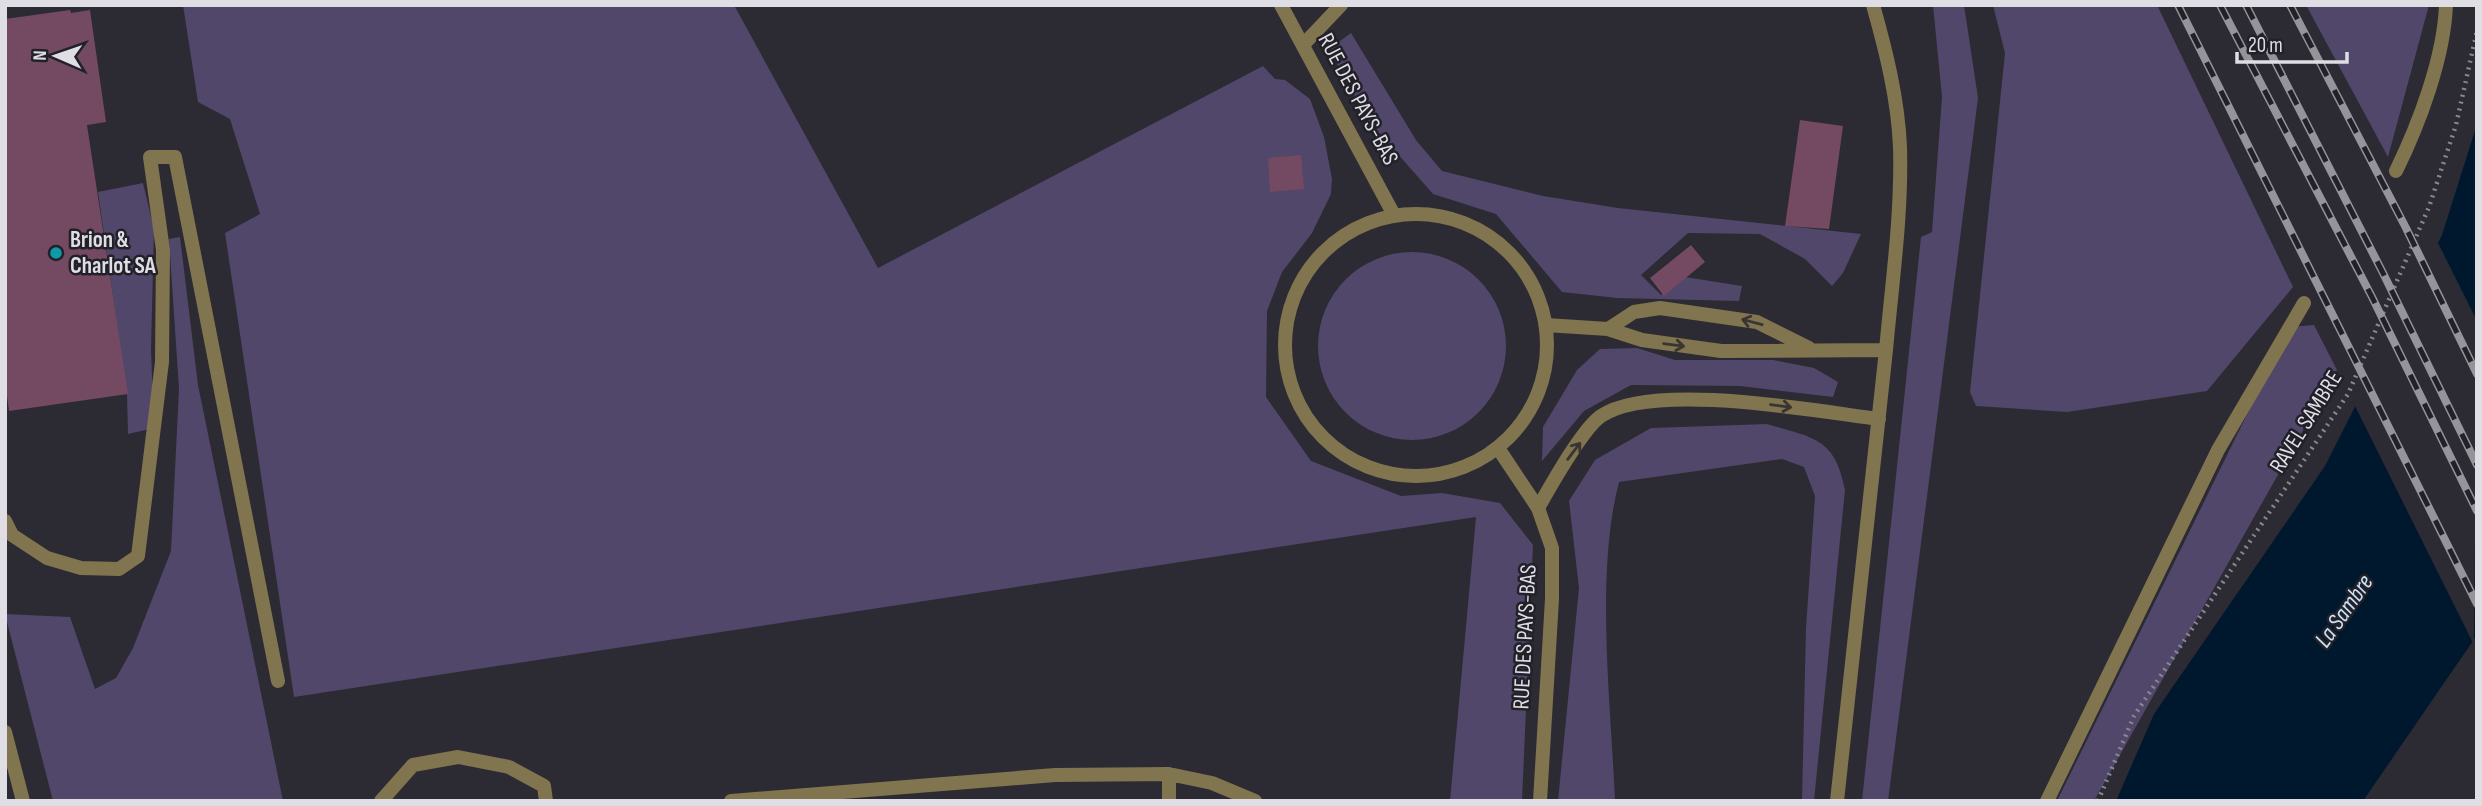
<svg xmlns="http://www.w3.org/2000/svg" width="2482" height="806" font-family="'Sofia Sans Condensed',sans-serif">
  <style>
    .green { fill: #51476b }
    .water { fill: #00182d }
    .pier { fill: #2c2a33 }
    .building { fill: #744962 }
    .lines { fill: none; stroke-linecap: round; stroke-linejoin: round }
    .path { stroke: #88878e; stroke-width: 4.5; stroke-dasharray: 2 5; stroke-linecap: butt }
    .service { stroke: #80754e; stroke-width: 14 }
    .minor { stroke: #80754e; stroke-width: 14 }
    .tertiary { stroke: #80754e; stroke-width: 14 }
    .rail-casing { stroke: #96949b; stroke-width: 8 }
    .rail { stroke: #222029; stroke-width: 5; stroke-dasharray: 16; stroke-linecap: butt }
    .oneway { stroke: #3a3532 }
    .culture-dot { fill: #0f9aa8; stroke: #222029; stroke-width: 2.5 }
    .labels { text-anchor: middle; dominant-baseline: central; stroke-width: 5; stroke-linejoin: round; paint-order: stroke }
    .street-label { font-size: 23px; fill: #dfdee4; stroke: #222029 }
    .poi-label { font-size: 23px; font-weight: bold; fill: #dfdee4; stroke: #222029; text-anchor: start }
    .water-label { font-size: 24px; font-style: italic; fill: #c8e2f6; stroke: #222029 }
  </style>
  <rect width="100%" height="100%" fill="#2c2a33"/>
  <!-- green -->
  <path class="green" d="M183,5h551l144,263 385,-202 12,13 10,1 25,19 14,38 8,42 -1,15 -19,39 -30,39 -15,39 -1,86 45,64 90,35 41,-3 58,10 33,42 -11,256h-72l26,-284 -1182,180 -69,-464 35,-19 -30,-95 -32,-17z
    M1933,5h31l14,93 -90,703h-26l59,-564 11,-5 10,-135z
    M1993,5h164l136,282 -86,104 -140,21 -91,-6 -6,-14 35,-339z
    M2306,5h123l-41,152z
    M1351,33l65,107 26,31 101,25 75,12 243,26 -18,39 -11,13 -27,-27 -45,-25 -72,-1 -47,42 20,20 24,-18 57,9 -3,15 -122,-3 -55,-6 -66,-78 -63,-20 -66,-75 -38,-70z
    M143,183l11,46 -3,121 3,78 -26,6 -1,-40 -29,-202z
    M180,237l18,148 85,416h-230l-48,-187 65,3 25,72 21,-11 17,-30 38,-97 8,-162 -10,-150z
    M1318 346a94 94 0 1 1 188 0a94 94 0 1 1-188 0Z
    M2314,325l23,45 -243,431h-37l233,-474z
    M1637,348l38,12h98l41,8 24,14 -5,15 -93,-11 -109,-1 -47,26 -42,50 1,-34 34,-57 23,-21z
    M1767,424c46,14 68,13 78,66l-31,311h-12l4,-173 9,-132 -11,-29 -22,-8 -163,23c-24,92 -8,222 -4,319h-57l21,-213 -10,-87 26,-41 56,-32z"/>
  <!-- water -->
  <path class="water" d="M2477,124v511l-114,166h-247l38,-87 171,-248 117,-231z"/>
  <!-- pier -->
  <path class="pier" d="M2436,239l41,82 -3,324 -121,-243z"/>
  <!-- building -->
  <path class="building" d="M70,10l1,3 19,-3 16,112 -19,3 41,269 -119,17 -4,-30v-362z
    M1800,120l43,6 -14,103 -44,-3z
    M1301,155l3,34 -34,3 -2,-34z
    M1691,245l14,17 -41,34 -14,-18z"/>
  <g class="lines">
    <!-- path -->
    <path class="path" d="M2098,801l36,-85 214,-322 81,-187 27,-82 21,-94"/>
    <!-- service -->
    <path class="service" d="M1873,5c13,46 25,94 27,142 2,67 -8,136 -14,203
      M1303,45l38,-40
      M2396,171c23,-47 48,-113 50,-166
      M1546,325l62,4 34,11 79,11 165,-1 -49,451
      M1608,329l26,-17 26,-4 97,14 52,26
      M1538,508c12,-21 44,-79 63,-92 51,-35 215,-5 278,3
      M5,521l7,14 35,23 34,10 38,1 19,-13 24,-194 1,-112 -13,-93h25l103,524
      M1169,774l43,9 43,18
      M381,801l32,-36 45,-8 51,10 35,19 2,15
      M731,801l324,-26 114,-1v27
      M2047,801l171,-351 86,-147"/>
    <!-- minor -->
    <path class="minor" d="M5,732l18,69"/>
    <!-- tertiary -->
    <path class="tertiary" d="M1281,5l113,210
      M1285 345a131 131 0 1 1 262 0a131 131 0 1 1-262 0Z
      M1498,448l40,60 14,40v51l-12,202"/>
    <!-- rail casing -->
    <g class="rail-casing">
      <path id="rail" d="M2178,5l299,599
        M2220,5l152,292 105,214
        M2246,5l137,268 94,192
        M2290,5l116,223 71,146"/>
    </g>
    <!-- rail -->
    <use href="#rail" class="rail"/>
  </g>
  <!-- one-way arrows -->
  <defs><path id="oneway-shaft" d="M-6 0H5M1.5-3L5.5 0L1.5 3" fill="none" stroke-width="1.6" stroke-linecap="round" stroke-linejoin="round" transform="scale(1.75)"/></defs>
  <g class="oneway">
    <use href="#oneway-shaft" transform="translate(1752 322) rotate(-165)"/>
    <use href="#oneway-shaft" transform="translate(1674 345) rotate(8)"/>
    <use href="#oneway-shaft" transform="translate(1781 406) rotate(7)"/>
    <use href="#oneway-shaft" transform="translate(1574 451) rotate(-53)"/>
  </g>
  <!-- markers -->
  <circle class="culture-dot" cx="56" cy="253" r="7"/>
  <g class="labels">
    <!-- street labels -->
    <g class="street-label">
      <text transform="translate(1358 99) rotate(62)">RUE DES PAYS-BAS</text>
      <text transform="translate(2306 422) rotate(-58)">RAVEL SAMBRE</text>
      <text transform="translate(1525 637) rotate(-87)">RUE DES PAYS-BAS</text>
    </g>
    <!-- poi labels -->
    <g class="poi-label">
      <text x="70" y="240">Brion &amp;<tspan x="70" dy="26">Charlot SA</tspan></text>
    </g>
    <!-- water labels -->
    <g class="water-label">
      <text transform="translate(2344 611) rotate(-55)">La Sambre</text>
    </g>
  </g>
  <!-- border -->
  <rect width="2482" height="806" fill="none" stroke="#dfdee4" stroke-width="14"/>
  <!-- north arrow -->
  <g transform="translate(56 56) rotate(272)" stroke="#222029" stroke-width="5" paint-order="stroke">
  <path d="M0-5L12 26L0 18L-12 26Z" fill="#dfdee4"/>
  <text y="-10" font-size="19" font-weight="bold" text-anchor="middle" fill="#dfdee4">N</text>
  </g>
  <!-- scale -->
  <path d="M2237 52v10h110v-10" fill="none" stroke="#dfdee4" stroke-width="3.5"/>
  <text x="2248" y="52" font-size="21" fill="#dfdee4" stroke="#222029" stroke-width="5" paint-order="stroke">20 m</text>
</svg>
